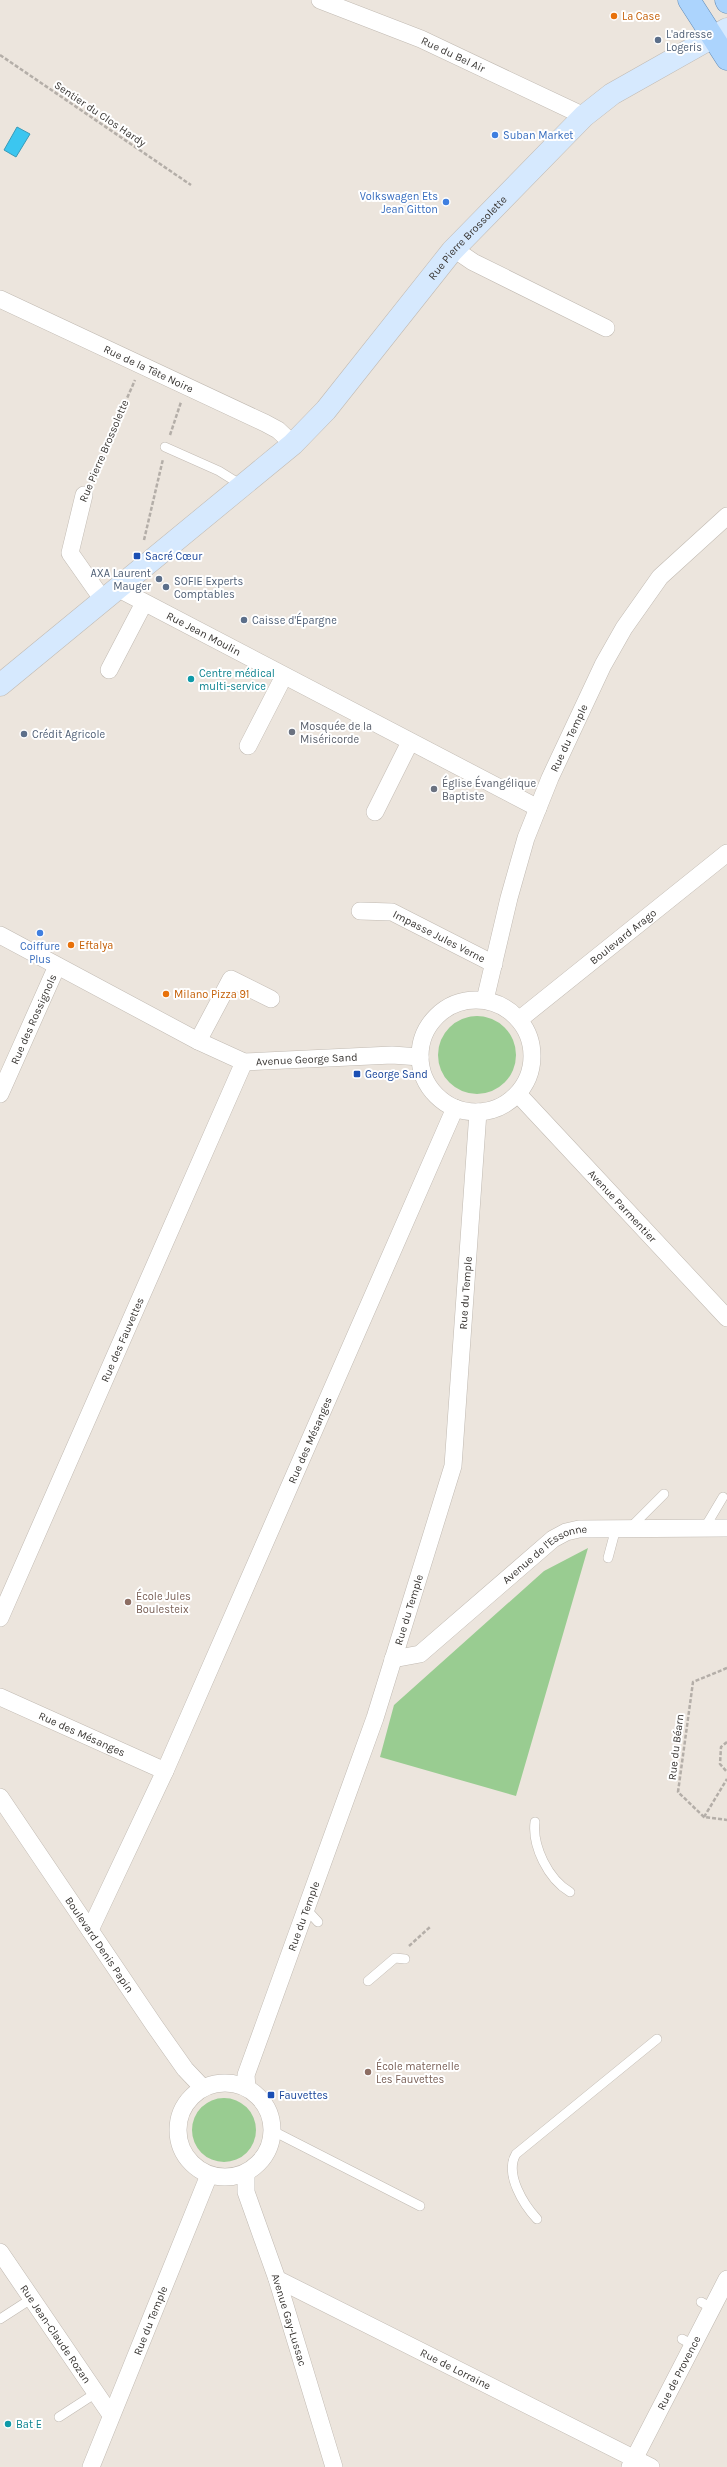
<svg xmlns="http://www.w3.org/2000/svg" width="727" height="2467" font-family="Karla,sans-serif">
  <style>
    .green { fill: #99cc91 }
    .water { fill: #3bc6f0; stroke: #3a9ab7 }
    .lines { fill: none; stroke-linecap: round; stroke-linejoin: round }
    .lane-casing { stroke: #c1bab2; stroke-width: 10 }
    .street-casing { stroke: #c1bab2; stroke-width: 18 }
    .secondary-casing { stroke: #c1bab2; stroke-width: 23 }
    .primary-casing { stroke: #608ab5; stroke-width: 23 }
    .path { stroke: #b4aea8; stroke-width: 2.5; stroke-dasharray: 4 2; stroke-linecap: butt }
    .lane { stroke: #fff; stroke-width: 9 }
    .street { stroke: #fff; stroke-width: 17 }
    .secondary { stroke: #d6e9fe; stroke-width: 22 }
    .primary { stroke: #acd4fd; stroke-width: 22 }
    .food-dot { fill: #e8710a; stroke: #fff; stroke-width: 1.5 }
    .service-dot { fill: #5c6f8a; stroke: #fff; stroke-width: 1.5 }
    .shop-dot { fill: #3f7fe0; stroke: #fff; stroke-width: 1.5 }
    .transit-dot { fill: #1a4fb4; stroke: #fff; stroke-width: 1.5 }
    .culture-dot { fill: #0f9aa8; stroke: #fff; stroke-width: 1.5 }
    .worship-dot { fill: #6b7280; stroke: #fff; stroke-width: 1.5 }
    .education-dot { fill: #8d6e63; stroke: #fff; stroke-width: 1.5 }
    .labels { text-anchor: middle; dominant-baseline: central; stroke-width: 4; stroke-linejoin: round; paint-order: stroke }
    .food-label { font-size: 11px; fill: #c56008; stroke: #fff; text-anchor: start }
    .service-label { font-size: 11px; fill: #4e5e75; stroke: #fff; text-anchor: start }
    .street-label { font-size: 11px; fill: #383532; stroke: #fff }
    .shop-label { font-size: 11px; fill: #366cbe; stroke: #fff; text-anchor: start }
    .transit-label { font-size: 11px; fill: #164399; stroke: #fff; text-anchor: start }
    .culture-label { font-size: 11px; fill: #0d838f; stroke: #fff; text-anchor: start }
    .worship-label { font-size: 11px; fill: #5b616d; stroke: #fff; text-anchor: start }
    .education-label { font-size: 11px; fill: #785e54; stroke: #fff; text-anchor: start }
  </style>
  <rect width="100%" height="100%" fill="#ece5dd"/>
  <!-- green -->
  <path class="green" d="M438 1055a39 39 0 1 1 78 0a39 39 0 1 1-78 0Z
    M588,1548l-72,248 -136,-39 14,-52 150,-134z
    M192 2130a32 32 0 1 1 64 0a32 32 0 1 1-64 0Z"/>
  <!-- water -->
  <path class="water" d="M17,127l13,7 -14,23 -12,-7z"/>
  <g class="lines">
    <!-- lane casing -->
    <g class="lane-casing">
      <path id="lane" d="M165,447l54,24 24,15
        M630,1528l34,-34
        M704,1529l19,-32
        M608,1558l8,-30
        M535,1822c-3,24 13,57 35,70
        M307,1910l11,12
        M368,1981l27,-23 10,1
        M273,2131l147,75
        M537,2219c-13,-14 -33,-45 -21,-65l141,-115
        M701,2302l11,6
        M0,2319l31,-20
        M682,2339l11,6
        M59,2417l37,-24"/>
    </g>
    <!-- street casing -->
    <g class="street-casing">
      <g id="street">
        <path id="s1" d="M320,0l101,39 163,77"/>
        <path d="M454,249l19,13 133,66"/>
        <path id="s2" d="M0,299l265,124 13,7 15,14"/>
        <path d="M84,495l-14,58 33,47"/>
        <path id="s3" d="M117,588l421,220"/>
        <path d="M109,670l35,-67"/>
        <path d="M248,746l36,-70"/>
        <path d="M375,812l35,-70"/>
        <path id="s4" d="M360,911l32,1 102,52"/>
        <path id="s5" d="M0,935l198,106 46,21 148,-7 28,2"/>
        <circle cx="476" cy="1056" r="56"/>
        <path id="s6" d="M485,1000l24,-102 17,-60 24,-60 53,-113 21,-37 36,-51 67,-61"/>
        <path id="s7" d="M520,1019l207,-166"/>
        <path d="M198,1041l33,-62 40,20"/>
        <path id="s8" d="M0,1094l57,-128"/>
        <path id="s9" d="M518,1094l209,224"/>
        <path id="s10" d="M0,1618l244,-556"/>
        <path id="s11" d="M393,1659l27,-5 133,-115 13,-7 13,-3 148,-1"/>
        <path id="s12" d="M0,1697l165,74"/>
        <path id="s13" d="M0,1797l154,228 31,44 18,19"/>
        <path id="s14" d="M90,1930l75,-159 290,-663"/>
        <circle cx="225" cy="2130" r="47"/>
        <path id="s15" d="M247,2088l-1,-13 129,-357 78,-252 25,-354"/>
        <path id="s16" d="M246,2173v19l31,87 57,188"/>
        <path id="s17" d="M0,2252l111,163"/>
        <path id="s18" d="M277,2279l374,188"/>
        <path id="s19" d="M91,2467l118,-292"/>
        <path id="s20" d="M630,2467l97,-188"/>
      </g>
    </g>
    <!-- secondary casing -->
    <g class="secondary-casing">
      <g id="secondary">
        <path id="s21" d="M0,685l293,-241 33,-34 126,-159 132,-135 28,-22 115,-65"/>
      </g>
    </g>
    <!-- primary casing -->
    <g class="primary-casing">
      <path id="primary" d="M689,0l38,59
        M726,0l1,2"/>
    </g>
    <!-- path -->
    <path class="path" d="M0,55l191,130
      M170,435l11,-33
      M91,480l44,-100
      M144,540l19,-81
      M727,1668l-34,14 -15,110 26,25 23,3
      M727,1742l-6,5 -1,17 7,8
      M704,1817l23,-38
      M409,1946l21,-19"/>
    <!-- lane -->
    <use href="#lane" class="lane"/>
    <!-- street -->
    <use href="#street" class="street"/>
    <!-- secondary -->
    <use href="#secondary" class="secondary"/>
    <!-- primary -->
    <use href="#primary" class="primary"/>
  </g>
  <!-- markers -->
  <g class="food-dot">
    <circle cx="614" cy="16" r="4"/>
    <circle cx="71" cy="945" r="4"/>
    <circle cx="166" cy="994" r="4"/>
  </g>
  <g class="service-dot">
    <circle cx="658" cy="40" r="4"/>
    <circle cx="159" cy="579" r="4"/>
    <circle cx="166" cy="587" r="4"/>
    <circle cx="244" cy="620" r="4"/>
    <circle cx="24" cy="734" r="4"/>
  </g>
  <g class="shop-dot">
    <circle cx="495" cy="135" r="4"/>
    <circle cx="446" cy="202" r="4"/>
    <circle cx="40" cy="933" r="4"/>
  </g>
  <g class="transit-dot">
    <rect x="133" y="552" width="8" height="8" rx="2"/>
    <rect x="353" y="1070" width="8" height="8" rx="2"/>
    <rect x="267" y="2091" width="8" height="8" rx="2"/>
  </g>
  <g class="culture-dot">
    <circle cx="191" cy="679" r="4"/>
    <circle cx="8" cy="2424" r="4"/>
  </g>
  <g class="worship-dot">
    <circle cx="292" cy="732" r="4"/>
    <circle cx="434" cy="789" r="4"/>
  </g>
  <g class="education-dot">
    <circle cx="128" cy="1602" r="4"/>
    <circle cx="368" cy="2072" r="4"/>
  </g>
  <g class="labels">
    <!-- food labels -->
    <g class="food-label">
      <text x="622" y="16">La Case</text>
      <text x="79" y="945">Eftalya</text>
      <text x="174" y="994">Milano Pizza 91</text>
    </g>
    <!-- service labels -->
    <g class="service-label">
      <text x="666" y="34">L'adresse<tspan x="666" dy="13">Logeris</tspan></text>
      <text x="151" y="573" text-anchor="end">AXA Laurent<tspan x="151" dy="13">Mauger</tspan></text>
      <text x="174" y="581">SOFIE Experts<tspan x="174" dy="13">Comptables</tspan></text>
      <text x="252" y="620">Caisse d'Épargne</text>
      <text x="32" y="734">Crédit Agricole</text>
    </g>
    <!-- street labels -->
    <g class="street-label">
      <text stroke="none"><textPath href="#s1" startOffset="144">Rue du Bel Air</textPath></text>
      <text transform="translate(100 114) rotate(34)">Sentier du Clos Hardy</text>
      <text stroke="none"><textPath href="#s21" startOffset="650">Rue Pierre Brossolette</textPath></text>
      <text stroke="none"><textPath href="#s2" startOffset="164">Rue de la Tête Noire</textPath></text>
      <text transform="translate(104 451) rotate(-67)">Rue Pierre Brossolette</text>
      <text stroke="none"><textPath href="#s3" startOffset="98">Rue Jean Moulin</textPath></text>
      <text stroke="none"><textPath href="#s6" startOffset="276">Rue du Temple</textPath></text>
      <text stroke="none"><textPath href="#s4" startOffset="85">Impasse Jules Verne</textPath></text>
      <text stroke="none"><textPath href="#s7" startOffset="132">Boulevard Arago</textPath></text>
      <text stroke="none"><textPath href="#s8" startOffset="82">Rue des Rossignols</textPath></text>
      <text stroke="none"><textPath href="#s5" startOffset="338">Avenue George Sand</textPath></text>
      <text stroke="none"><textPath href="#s9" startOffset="153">Avenue Parmentier</textPath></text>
      <text stroke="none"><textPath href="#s15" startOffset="830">Rue du Temple</textPath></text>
      <text stroke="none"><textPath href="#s10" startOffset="304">Rue des Fauvettes</textPath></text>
      <text stroke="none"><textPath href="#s14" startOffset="537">Rue des Mésanges</textPath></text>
      <text stroke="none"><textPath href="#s11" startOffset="189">Avenue de l'Essonne</textPath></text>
      <text stroke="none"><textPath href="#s15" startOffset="506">Rue du Temple</textPath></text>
      <text stroke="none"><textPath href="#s12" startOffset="90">Rue des Mésanges</textPath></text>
      <text transform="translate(676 1747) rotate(-83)">Rue du Béarn</text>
      <text stroke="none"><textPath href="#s15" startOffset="182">Rue du Temple</textPath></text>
      <text stroke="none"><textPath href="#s13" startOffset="178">Boulevard Denis Papin</textPath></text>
      <text stroke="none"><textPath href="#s16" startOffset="154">Avenue Gay-Lussac</textPath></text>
      <text stroke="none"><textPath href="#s19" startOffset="158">Rue du Temple</textPath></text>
      <text stroke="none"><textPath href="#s17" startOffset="99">Rue Jean-Claude Rozan</textPath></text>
      <text stroke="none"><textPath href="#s18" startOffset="200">Rue de Lorraine</textPath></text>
      <text stroke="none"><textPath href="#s20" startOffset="106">Rue de Provence</textPath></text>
    </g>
    <!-- shop labels -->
    <g class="shop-label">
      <text x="503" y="135">Suban Market</text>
      <text x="438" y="196" text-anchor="end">Volkswagen Ets<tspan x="438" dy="13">Jean Gitton</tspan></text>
      <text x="40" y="946" text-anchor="middle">Coiffure<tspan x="40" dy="13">Plus</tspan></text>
    </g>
    <!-- transit labels -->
    <g class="transit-label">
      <text x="145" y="556">Sacré Cœur</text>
      <text x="365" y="1074">George Sand</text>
      <text x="279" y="2095">Fauvettes</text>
    </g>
    <!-- culture labels -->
    <g class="culture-label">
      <text x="199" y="673">Centre médical<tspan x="199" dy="13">multi-service</tspan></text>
      <text x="16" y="2424">Bat E</text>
    </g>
    <!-- worship labels -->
    <g class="worship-label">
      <text x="300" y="726">Mosquée de la<tspan x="300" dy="13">Miséricorde</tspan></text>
      <text x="442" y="783">Église Évangélique<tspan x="442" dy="13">Baptiste</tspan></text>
    </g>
    <!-- education labels -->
    <g class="education-label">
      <text x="136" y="1596">École Jules<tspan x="136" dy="13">Boulesteix</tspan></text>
      <text x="376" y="2066">École maternelle<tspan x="376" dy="13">Les Fauvettes</tspan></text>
    </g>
  </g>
</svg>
